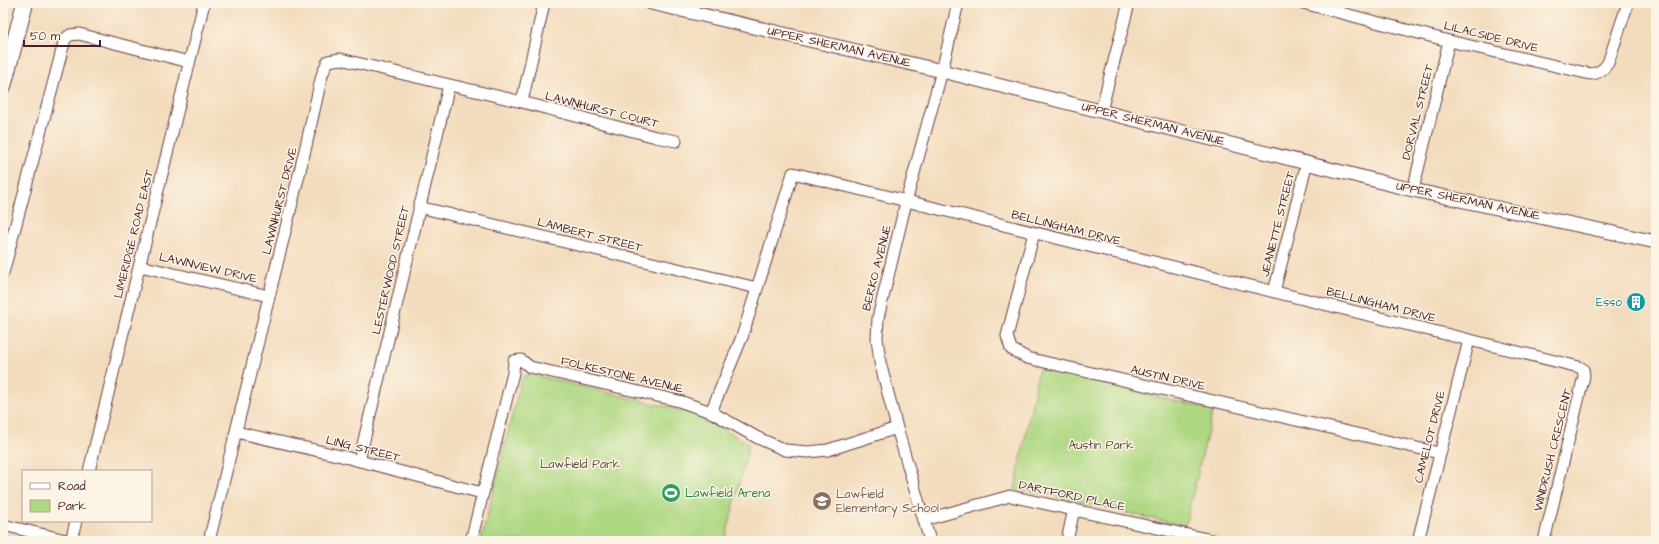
<svg xmlns="http://www.w3.org/2000/svg" width="1659" height="544" font-family="'Architects Daughter',sans-serif">
  <style>
    .green { fill: #afd883; stroke: #7c7c57 }
    .lines { fill: none; stroke-linecap: round; stroke-linejoin: round }
    .minor-casing { stroke: #633b41; stroke-width: 13 }
    .major-casing { stroke: #633b41; stroke-width: 15 }
    .highway-casing { stroke: #633b41; stroke-width: 18 }
    .minor { stroke: #fff; stroke-width: 11 }
    .major { stroke: #fff; stroke-width: 13 }
    .highway { stroke: #fff; stroke-width: 16 }
    .labels { text-anchor: middle; dominant-baseline: central; stroke-width: 3; stroke-linejoin: round; paint-order: stroke }
    .street-label { font-size: 12px; fill: #4a1f2b; stroke: #fcf5e5 }
    .culture-label { font-size: 12px; fill: #0d838f; stroke: #fcf5e5; text-anchor: end }
    .park-label { font-size: 12px; fill: #634d41; stroke: #fcf5e5 }
    .leisure-label { font-size: 12px; fill: #27864d; stroke: #fcf5e5; text-anchor: start }
    .education-label { font-size: 12px; fill: #785e54; stroke: #fcf5e5; text-anchor: start }
  </style>
  <rect width="100%" height="100%" fill="#fcf5e5"/>
  <filter id="ink" filterUnits="userSpaceOnUse"><feTurbulence type="fractalNoise" baseFrequency=".025" numOctaves="2"/><feDisplacementMap in="SourceGraphic" scale="8" xChannelSelector="R" yChannelSelector="G"/><feConvolveMatrix kernelMatrix="1 2 1 2 8 2 1 2 1" color-interpolation-filters="sRGB"/></filter>
  <filter id="wash" filterUnits="userSpaceOnUse"><feTurbulence type="fractalNoise" baseFrequency=".012" numOctaves="4" result="noise"/><feDisplacementMap in="SourceGraphic" scale="16" xChannelSelector="R" yChannelSelector="G"/><feGaussianBlur stdDeviation="0.9" result="paint"/><feColorMatrix in="noise" values="0 0 0 0 0 0 0 0 0 0 0 0 0 0 0 0 0 1.4 0 .05"/><feComposite in="paint" operator="in"/></filter>
  <g filter="url(#wash)">
    <rect width="100%" height="100%" fill="#f3dcbd"/>
    <!-- green -->
    <path class="green" d="M1039,368l174,42 -28,116 -149,-34 -21,-3z
      M530,374l159,38 24,11 36,21 -24,97h-244l40,-161 2,-3z"/>
  </g>
  <g filter="url(#ink)">
    <g class="lines">
      <!-- minor casing -->
      <g class="minor-casing">
        <path id="minor" d="M1303,3l146,38 141,33c9,-1 13,-4 18,-11l20,-60
          M522,102l22,-99
          M1101,111l28,-108
          M1413,190l36,-149
          M419,205v2l338,81
          M1034,233l-27,103 4,13 16,9 412,95
          M140,266l129,30
          M3,273l62,-234 5,-4 9,-1 110,28
          M1274,292l33,-130
          M711,412l31,-75 51,-164 786,194 4,2 1,7 -40,165
          M236,432l105,24 141,37
          M359,461l90,-376
          M89,471l115,-468
          M924,520l86,-24 206,45
          M3,525l67,16
          M71,541l5,-20
          M209,541l97,-395 16,-71 6,-14 12,-2 182,43 134,35 20,4
          M471,541l42,-168 1,-12 7,-1 9,7 149,34 32,11 47,26 27,12 23,2 20,-2 69,-22
          M930,541l-33,-113 -17,-66 -3,-24 1,-20 28,-116 36,-131 16,-68
          M1067,541l7,-32
          M1418,541l51,-201"/>
      </g>
      <!-- major casing -->
      <g class="major-casing">
        <path id="major" d="M651,3l291,68 471,119 243,52"/>
      </g>
      <!-- highway casing -->
      <g class="highway-casing">
        <path id="highway" d="M3,86l22,-83"/>
      </g>
      <!-- minor -->
      <use href="#minor" class="minor"/>
      <!-- major -->
      <use href="#major" class="major"/>
      <!-- highway -->
      <use href="#highway" class="highway"/>
    </g>
  </g>
  <!-- icons -->
  <defs>
    <g id="building-disc" transform="scale(1)"><circle r="9.5" fill="#0f9aa8" stroke="#fcf5e5"/><path d="M-4-6H4V6H1V3H-1V6H-4ZM-2.5-4.3h1.7v1.8h-1.7ZM.8-4.3h1.7v1.8H.8ZM-2.5-1h1.7V.8h-1.7ZM.8-1h1.7V.8H.8Z" fill="#fff"/></g>
    <g id="stadium-disc" transform="scale(1)"><circle r="9.5" fill="#2e9e5b" stroke="#fcf5e5"/><path d="M0-5a6.5 5 0 1 0 0 10a6.5 5 0 1 0 0-10ZM-3.5-1.8h7v3.6h-7Z" fill="#fff"/></g>
    <g id="school-disc" transform="scale(1)"><circle r="9.5" fill="#8d6e63" stroke="#fcf5e5"/><path d="M0-5L7-2L0 1L-7-2ZM-4 1L0 2.5L4 1V4Q0 6-4 4Z" fill="#fff"/></g>
  </defs>
  <g fill-rule="evenodd">
    <use href="#building-disc" x="1636" y="302"/>
    <use href="#stadium-disc" x="671" y="493"/>
    <use href="#school-disc" x="822" y="501"/>
  </g>
  <g class="labels">
    <!-- street labels -->
    <g class="street-label">
      <text transform="translate(1491 37) rotate(14)">LILACSIDE DRIVE</text>
      <text transform="translate(839 47) rotate(13)">UPPER SHERMAN AVENUE</text>
      <text transform="translate(602 110) rotate(14)">LAWNHURST COURT</text>
      <text transform="translate(1418 112) rotate(-76)">DORVAL STREET</text>
      <text transform="translate(1153 124) rotate(14)">UPPER SHERMAN AVENUE</text>
      <text transform="translate(280 201) rotate(-76)">LAWNHURST DRIVE</text>
      <text transform="translate(1468 201) rotate(12)">UPPER SHERMAN AVENUE</text>
      <text transform="translate(1278 224) rotate(-76)">JEANETTE STREET</text>
      <text transform="translate(1066 228) rotate(14)">BELLINGHAM DRIVE</text>
      <text transform="translate(134 234) rotate(-76)">LIMERIDGE ROAD EAST</text>
      <text transform="translate(590 235) rotate(14)">LAMBERT STREET</text>
      <text transform="translate(208 268) rotate(13)">LAWNVIEW DRIVE</text>
      <text transform="translate(877 268) rotate(-76)">BERKO AVENUE</text>
      <text transform="translate(391 270) rotate(-77)">LESTERWOOD STREET</text>
      <text transform="translate(1381 305) rotate(14)">BELLINGHAM DRIVE</text>
      <text transform="translate(622 375) rotate(13)">FOLKESTONE AVENUE</text>
      <text transform="translate(1168 378) rotate(13)">AUSTIN DRIVE</text>
      <text transform="translate(1430 437) rotate(-76)">CAMELOT DRIVE</text>
      <text transform="translate(363 449) rotate(14)">LING STREET</text>
      <text transform="translate(1553 450) rotate(-76)">WINDRUSH CRESCENT</text>
      <text transform="translate(1072 496) rotate(12)">DARTFORD PLACE</text>
    </g>
    <!-- culture labels -->
    <g class="culture-label">
      <text x="1622" y="302">Esso</text>
    </g>
    <!-- park labels -->
    <g class="park-label">
      <text x="1101" y="445">Austin Park</text>
      <text x="580" y="464">Lawfield Park</text>
    </g>
    <!-- leisure labels -->
    <g class="leisure-label">
      <text x="685" y="493">Lawfield Arena</text>
    </g>
    <!-- education labels -->
    <g class="education-label">
      <text x="836" y="494">Lawfield<tspan x="836" dy="14">Elementary School</tspan></text>
    </g>
  </g>
  <!-- margin -->
  <rect width="1659" height="544" fill="none" stroke="#fcf5e5" stroke-width="16"/>
  <!-- legend -->
  <rect x="22" y="470" width="130" height="52" fill="#fcf5e5" stroke="#b59f9b"/>
  <rect x="30" y="483" width="20" height="6" fill="#ffffff" stroke="#b59f9b"/>
  <text x="58" y="490" font-size="12" fill="#4a1f2b">Road</text>
  <rect x="30" y="500" width="20" height="12" fill="#afd883" stroke="#b59f9b"/>
  <text x="58" y="510" font-size="12" fill="#4a1f2b">Park</text>
  <!-- scale -->
  <path d="M24 40v6h76v-6" fill="none" stroke="#4a1f2b" stroke-width="2"/>
  <text x="30" y="40" font-size="12" fill="#4a1f2b" stroke="#fcf5e5" stroke-width="3" paint-order="stroke">50 m</text>
</svg>
